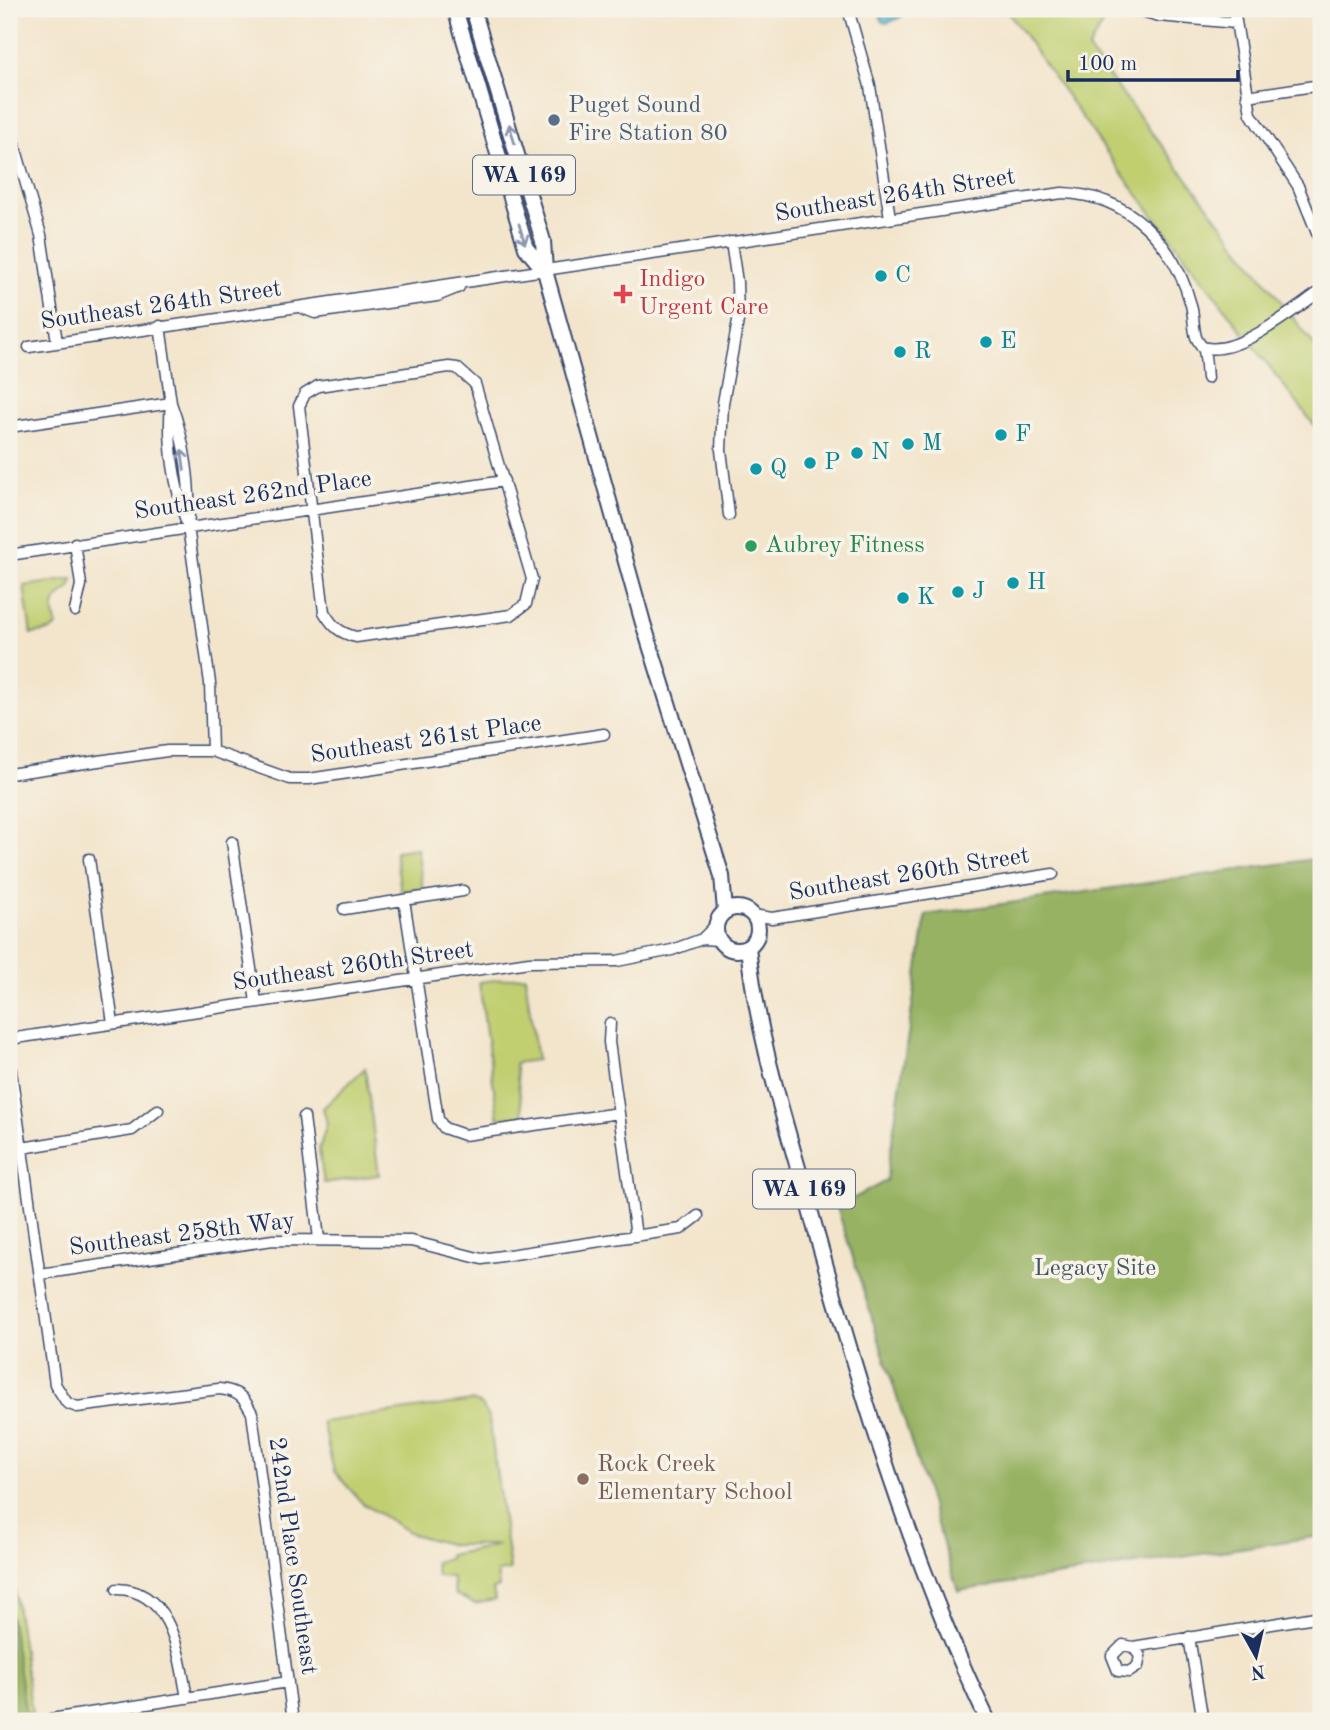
<svg xmlns="http://www.w3.org/2000/svg" width="1330" height="1730" font-family="'Old Standard TT',serif">
  <style>
    .green { fill: #c1cf71; stroke: #6e7f68; stroke-width: 2 }
    .forest { fill: #98b263; stroke: #5a7060; stroke-width: 2 }
    .water { fill: #44adc3; stroke: #306e90; stroke-width: 2 }
    .lines { fill: none; stroke-linecap: round; stroke-linejoin: round }
    .street-casing { stroke: #3b4a6e; stroke-width: 13 }
    .primary-casing { stroke: #3b4a6e; stroke-width: 18 }
    .street { stroke: #fff; stroke-width: 10 }
    .primary { stroke: #fff; stroke-width: 14 }
    .oneway { stroke: #8d97ae }
    .service-dot { fill: #5c6f8a; stroke: #f7f3e8; stroke-width: 2.5 }
    .culture-dot { fill: #0f9aa8; stroke: #f7f3e8; stroke-width: 2.5 }
    .health-dot { fill: #e0444e; stroke: #f7f3e8; stroke-width: 2.5 }
    .leisure-dot { fill: #2e9e5b; stroke: #f7f3e8; stroke-width: 2.5 }
    .education-dot { fill: #8d6e63; stroke: #f7f3e8; stroke-width: 2.5 }
    .labels { text-anchor: middle; dominant-baseline: central; stroke-width: 7; stroke-linejoin: round; paint-order: stroke }
    .shield { fill: #f7f3e8; stroke: #5d6a87; stroke-width: 2 }
    .shield-label { font-size: 23px; font-weight: bold; fill: #1b2f5e }
    .service-label { font-size: 24px; fill: #4e5e75; stroke: #f7f3e8; text-anchor: start }
    .street-label { font-size: 24px; fill: #1b2f5e; stroke: #f7f3e8 }
    .culture-label { font-size: 24px; fill: #0d838f; stroke: #f7f3e8; text-anchor: start }
    .health-label { font-size: 24px; fill: #be3a42; stroke: #f7f3e8; text-anchor: start }
    .leisure-label { font-size: 24px; fill: #27864d; stroke: #f7f3e8; text-anchor: start }
    .park-label { font-size: 24px; fill: #445763; stroke: #f7f3e8 }
    .education-label { font-size: 24px; fill: #785e54; stroke: #f7f3e8; text-anchor: start }
  </style>
  <rect width="100%" height="100%" fill="#f7f3e8"/>
  <filter id="ink" filterUnits="userSpaceOnUse"><feTurbulence type="fractalNoise" baseFrequency=".0143" numOctaves="2"/><feDisplacementMap in="SourceGraphic" scale="14" xChannelSelector="R" yChannelSelector="G"/><feConvolveMatrix kernelMatrix="1 2 1 2 8 2 1 2 1" color-interpolation-filters="sRGB"/></filter>
  <filter id="wash" filterUnits="userSpaceOnUse"><feTurbulence type="fractalNoise" baseFrequency=".00686" numOctaves="4" result="noise"/><feDisplacementMap in="SourceGraphic" scale="28" xChannelSelector="R" yChannelSelector="G"/><feGaussianBlur stdDeviation="1.57" result="paint"/><feColorMatrix in="noise" values="0 0 0 0 0 0 0 0 0 0 0 0 0 0 0 0 0 1.4 0 .05"/><feComposite in="paint" operator="in"/></filter>
  <g filter="url(#wash)">
    <rect width="100%" height="100%" fill="#f3e5cc"/>
    <!-- green -->
    <path class="green" d="M1006,9h93l9,5 -20,35 233,305v80l-202,-264z
      M73,579l-3,9c-16,10 -20,19 -13,38l-7,5 -19,3 -7,-48z
      M417,848l6,40 -22,3 -6,-40z
      M525,976l12,84 -22,3 8,52 -25,3 -19,-136z
      M365,1068l14,107 -55,8 -5,-33 8,-27 -4,-15z
      M472,1401l10,4 7,14 21,151 -13,2 2,15 -6,2 2,11 -21,4 -19,-10 -3,-17 -15,-1 -2,-14 14,-3v-4l51,-10h-48l-40,-11 -50,-31 -28,-32 -12,-49z
      M9,1553l24,168h-24z"/>
    <!-- forest -->
    <path class="forest" d="M1321,858v678l-363,55 -121,-384 49,-26 40,-266z
      M9,1607l18,114h-18z"/>
    <!-- water -->
    <path class="water" d="M879,9h21l1,8 -13,6 -6,-1z"/>
  </g>
  <g filter="url(#ink)">
    <g class="lines">
      <!-- street casing -->
      <g class="street-casing">
        <path id="street" d="M848,9l22,77 20,132
          M1134,9l25,7 77,7
          M1234,9l17,105 47,72 23,57
          M1247,96l74,-11
          M9,126l32,109 16,107
          M300,307l15,6 122,-17 22,-9
          M29,347l1033,-154c67,2 112,49 129,112 3,11 2,22 5,32 2,6 6,8 8,14 2,8 2,18 3,27
          M1203,347c33,11 91,-38 118,-56
          M449,367l8,1 18,16 57,195 -6,25 -15,11 -155,22c-16,-4 -23,-10 -32,-25l-25,-206 6,-12 13,-8z
          M9,427l162,-24 -11,-77
          M729,515l-8,-65 2,-47 15,-82 -1,-39 -6,-40
          M188,527c4,-39 -3,-86 -17,-124 -4,40 4,86 17,124l22,156 2,68
          M9,555l495,-74
          M75,611l6,-26 -6,-42
          M9,774l158,-23h45l78,28h19l295,-45
          M232,842l24,160
          M89,859l24,164
          M404,900l34,219 6,9 20,7 155,-22
          M344,909l119,-18
          M753,915l19,3 281,-44
          M702,939l14,-14
          M610,1023l-1,19 27,194
          M9,1039l520,-77 88,-1 55,-11 30,-11 17,1
          M9,1057l46,327 12,19 10,4 142,-18c19,2 25,8 33,24l41,308
          M304,1117l15,122
          M22,1148l110,-18 26,-20
          M40,1274l233,-34 138,1 71,18 199,-30 17,-13
          M117,1589c56,1 62,67 70,109
          M1189,1637l14,84
          M1133,1647l7,9 -2,10 -9,6 -11,-1 -6,-15 11,-11 10,2 188,-31
          M51,1719l237,-37"/>
      </g>
      <!-- primary casing -->
      <g class="primary-casing">
        <path id="primary" d="M455,9l71,239 19,23
          M473,9l70,232 2,30 98,352 79,253 3,35
          M716 929a21 21 0 1 1 42 0a21 21 0 1 1-42 0Z
          M748,947c9,89 38,177 62,263 48,174 100,348 178,511"/>
      </g>
      <!-- street -->
      <use href="#street" class="street"/>
      <!-- primary -->
      <use href="#primary" class="primary"/>
    </g>
    <!-- one-way arrows -->
    <defs><path id="oneway-shaft" d="M-6 0H5M1.5-3L5.5 0L1.5 3" fill="none" stroke-width="1.6" stroke-linecap="round" stroke-linejoin="round" transform="scale(1.75)"/></defs>
    <g class="oneway">
      <use href="#oneway-shaft" transform="translate(512 134) rotate(-106)"/>
      <use href="#oneway-shaft" transform="translate(522 234) rotate(73)"/>
      <use href="#oneway-shaft" transform="translate(183 460) rotate(-98)"/>
    </g>
  </g>
  <!-- markers -->
  <circle class="service-dot" cx="554" cy="120" r="7"/>
  <g class="culture-dot">
    <circle cx="881" cy="276" r="7"/>
    <circle cx="986" cy="342" r="7"/>
    <circle cx="900" cy="352" r="7"/>
    <circle cx="1001" cy="435" r="7"/>
    <circle cx="908" cy="444" r="7"/>
    <circle cx="857" cy="453" r="7"/>
    <circle cx="810" cy="463" r="7"/>
    <circle cx="756" cy="469" r="7"/>
    <circle cx="1013" cy="583" r="7"/>
    <circle cx="958" cy="592" r="7"/>
    <circle cx="903" cy="598" r="7"/>
  </g>
  <path class="health-dot" d="M619.5 283.5h7v7h7v7h-7v7h-7v-7h-7v-7h7z"/>
  <circle class="leisure-dot" cx="751" cy="546" r="7"/>
  <circle class="education-dot" cx="583" cy="1479" r="7"/>
  <g class="labels">
    <!-- shield labels -->
    <g class="shield">
      <rect x="473" y="155.5" width="102" height="39" rx="5"/>
      <rect x="753" y="1169.5" width="102" height="39" rx="5"/>
    </g>
    <g class="shield-label">
      <text x="524" y="175">WA 169</text>
      <text x="804" y="1189">WA 169</text>
    </g>
    <!-- service labels -->
    <g class="service-label">
      <text x="568" y="106">Puget Sound<tspan x="568" dy="28">Fire Station 80</tspan></text>
    </g>
    <!-- street labels -->
    <g class="street-label">
      <text transform="translate(895 196) rotate(-9)">Southeast 264th Street</text>
      <text transform="translate(161 306) rotate(-8)">Southeast 264th Street</text>
      <text transform="translate(253 496) rotate(-8)">Southeast 262nd Place</text>
      <text transform="translate(426 740) rotate(-8)">Southeast 261st Place</text>
      <text transform="translate(909 875) rotate(-9)">Southeast 260th Street</text>
      <text transform="translate(353 967) rotate(-8)">Southeast 260th Street</text>
      <text transform="translate(182 1235) rotate(-7)">Southeast 258th Way</text>
      <text transform="translate(292 1556) rotate(82)">242nd Place Southeast</text>
    </g>
    <!-- culture labels -->
    <g class="culture-label">
      <text x="895" y="276">C</text>
      <text x="1000" y="342">E</text>
      <text x="914" y="352">R</text>
      <text x="1015" y="435">F</text>
      <text x="922" y="444">M</text>
      <text x="871" y="453">N</text>
      <text x="824" y="463">P</text>
      <text x="770" y="469">Q</text>
      <text x="1027" y="583">H</text>
      <text x="972" y="592">J</text>
      <text x="917" y="598">K</text>
    </g>
    <!-- health labels -->
    <g class="health-label">
      <text x="639" y="280">Indigo<tspan x="639" dy="28">Urgent Care</tspan></text>
    </g>
    <!-- leisure labels -->
    <g class="leisure-label">
      <text x="765" y="546">Aubrey Fitness</text>
    </g>
    <!-- park labels -->
    <g class="park-label">
      <text x="1095" y="1269">Legacy Site</text>
    </g>
    <!-- education labels -->
    <g class="education-label">
      <text x="597" y="1465">Rock Creek<tspan x="597" dy="28">Elementary School</tspan></text>
    </g>
  </g>
  <!-- margin -->
  <rect width="1330" height="1730" fill="none" stroke="#f7f3e8" stroke-width="35"/>
  <!-- north arrow -->
  <g transform="translate(1256 1656) rotate(172)" stroke="#f7f3e8" stroke-width="5" paint-order="stroke">
  <path d="M0-5L12 26L0 18L-12 26Z" fill="#1b2f5e"/>
  <text y="-10" font-size="19" font-weight="bold" text-anchor="middle" fill="#1b2f5e">N</text>
  </g>
  <!-- scale -->
  <path d="M1068 70v10h170v-10" fill="none" stroke="#1b2f5e" stroke-width="3.5"/>
  <text x="1078" y="70" font-size="21" fill="#1b2f5e" stroke="#f7f3e8" stroke-width="5" paint-order="stroke">100 m</text>
</svg>
